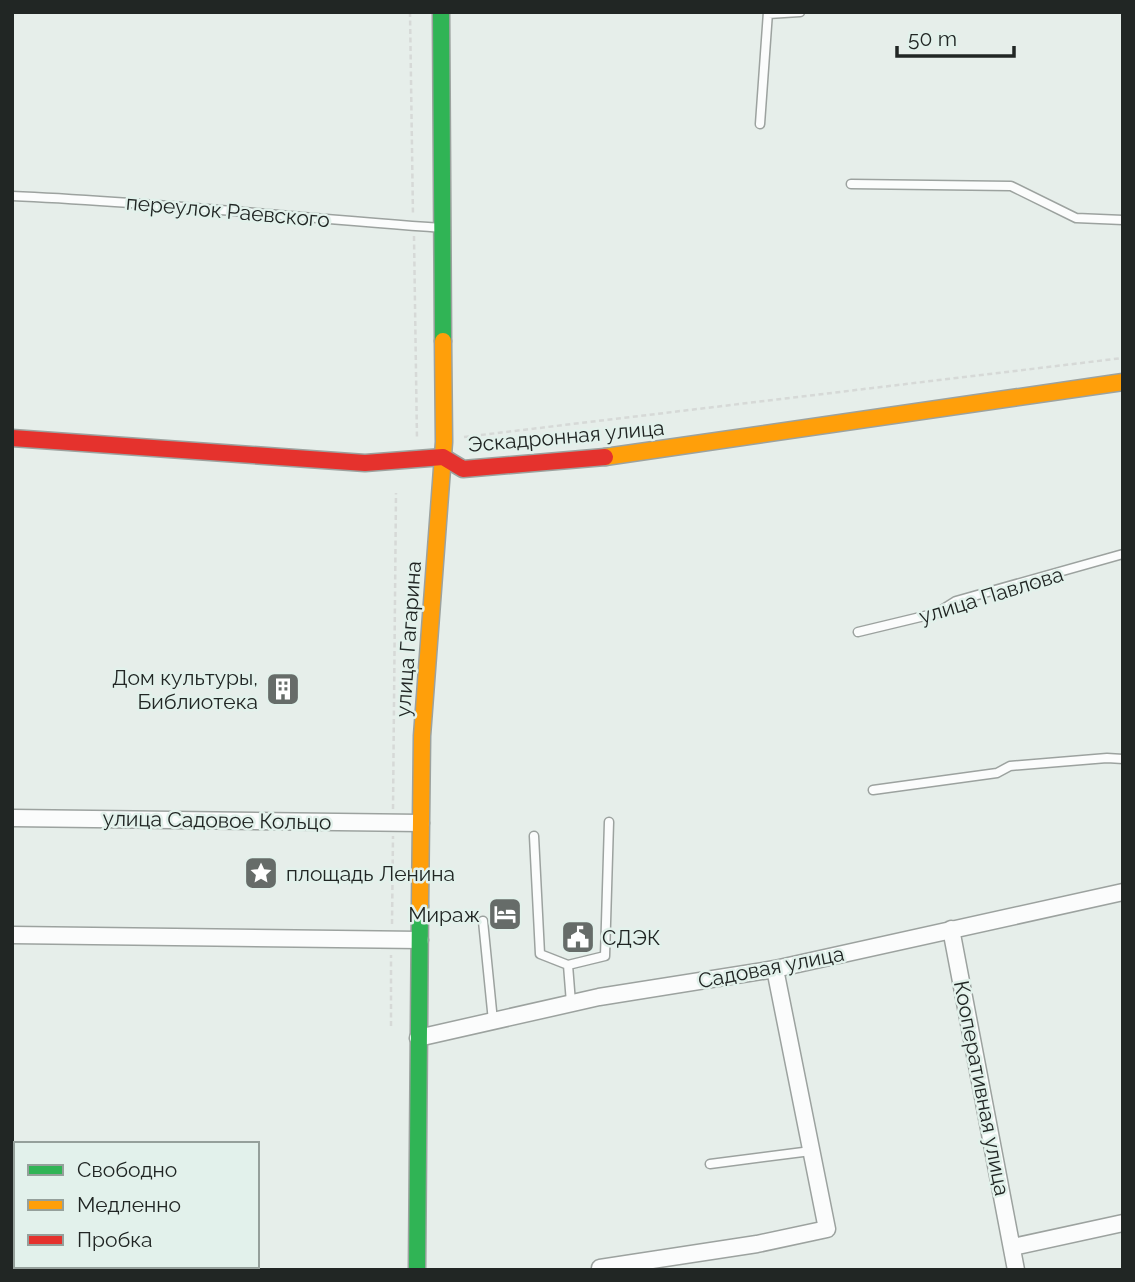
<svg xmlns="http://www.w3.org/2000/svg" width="1135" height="1282" font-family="Raleway,sans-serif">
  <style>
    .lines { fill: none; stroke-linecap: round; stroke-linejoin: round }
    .lane-casing { stroke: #9ca29f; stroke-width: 11 }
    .street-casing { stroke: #9ca29f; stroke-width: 19 }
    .fast-casing { stroke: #9ca29f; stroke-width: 19 }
    .slow-casing { stroke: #9ca29f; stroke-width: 19 }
    .jam-casing { stroke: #9ca29f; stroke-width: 19 }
    .path { stroke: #d6d9d7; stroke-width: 2.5; stroke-dasharray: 5 3.5; stroke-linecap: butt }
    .lane { stroke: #fbfcfc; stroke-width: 8 }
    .street { stroke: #fbfcfc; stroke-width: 16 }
    .fast { stroke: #30b455; stroke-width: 16 }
    .slow { stroke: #ff9f0a; stroke-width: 16 }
    .jam { stroke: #e5322d; stroke-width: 16 }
    .labels { text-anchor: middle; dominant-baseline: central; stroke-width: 5; stroke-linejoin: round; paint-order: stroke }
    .street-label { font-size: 21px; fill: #212624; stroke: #e2f1eb }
    .poi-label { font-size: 21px; fill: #212624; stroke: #e2f1eb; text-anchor: end }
  </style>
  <rect width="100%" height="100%" fill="#e6eeea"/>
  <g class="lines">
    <!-- lane casing -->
    <g class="lane-casing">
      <path id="lane" d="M768,14l32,-2
        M760,124l8,-112
        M851,184l160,2 65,32 47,2
        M12,196c144,6 287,22 430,32
        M858,632l79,-19 19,-12 167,-47
        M873,790l124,-17 13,-7 97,-8 16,1
        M534,836l6,118 28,11
        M483,921l10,100
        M571,1003l-3,-38 37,-9 4,-134
        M710,1164l101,-13"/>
    </g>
    <!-- street casing -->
    <g class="street-casing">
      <path id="street" d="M12,818l409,5
        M951,929l65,341
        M12,935l408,5
        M418,1038l181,-41 176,-28 348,-77
        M1013,1247l110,-24
        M600,1268l157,-24 70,-15 -52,-260"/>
    </g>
    <!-- fast casing -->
    <g class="fast-casing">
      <path id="fast" d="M441,12l2,329
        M417,1270l3,-364"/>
    </g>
    <!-- slow casing -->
    <g class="slow-casing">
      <path id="slow" d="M605,457l518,-75
        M420,906l2,-170 22,-294 -1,-101"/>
    </g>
    <!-- jam casing -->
    <g class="jam-casing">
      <path id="jam" d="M12,438l353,25 78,-6 20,12 142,-12"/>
    </g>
    <!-- path -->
    <path class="path" d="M410,12l3,204
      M414,236l3,204
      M464,437l659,-79
      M393,809l3,-316
      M392,924l1,-88
      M391,1026v-71"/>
    <!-- lane -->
    <use href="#lane" class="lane"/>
    <!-- street -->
    <use href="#street" class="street"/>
    <!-- fast -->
    <use href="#fast" class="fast"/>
    <!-- slow -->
    <use href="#slow" class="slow"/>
    <!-- jam -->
    <use href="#jam" class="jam"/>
  </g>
  <!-- icons -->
  <defs>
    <g id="building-square" transform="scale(1.75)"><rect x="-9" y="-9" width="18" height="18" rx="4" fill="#666c69" stroke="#e2f1eb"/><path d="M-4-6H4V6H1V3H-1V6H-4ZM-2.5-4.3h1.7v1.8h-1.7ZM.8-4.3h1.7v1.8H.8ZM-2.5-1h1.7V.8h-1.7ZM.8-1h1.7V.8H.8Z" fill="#fff"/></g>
    <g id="sight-square" transform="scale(1.75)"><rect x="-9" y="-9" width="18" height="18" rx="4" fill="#666c69" stroke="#e2f1eb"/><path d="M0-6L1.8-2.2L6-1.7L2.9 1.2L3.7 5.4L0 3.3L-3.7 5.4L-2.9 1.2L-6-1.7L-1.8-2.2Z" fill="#fff"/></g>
    <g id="hotel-square" transform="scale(1.75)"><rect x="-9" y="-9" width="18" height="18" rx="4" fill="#666c69" stroke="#e2f1eb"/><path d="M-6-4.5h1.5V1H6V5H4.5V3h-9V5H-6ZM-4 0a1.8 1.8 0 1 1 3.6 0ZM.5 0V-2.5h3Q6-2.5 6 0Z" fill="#fff"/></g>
    <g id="civic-square" transform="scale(1.75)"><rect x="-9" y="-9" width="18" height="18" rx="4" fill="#666c69" stroke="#e2f1eb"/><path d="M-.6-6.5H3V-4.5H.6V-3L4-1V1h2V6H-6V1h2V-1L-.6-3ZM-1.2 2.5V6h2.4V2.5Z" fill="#fff"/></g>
  </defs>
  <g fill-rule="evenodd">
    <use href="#building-square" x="283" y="689"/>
    <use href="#sight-square" x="261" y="873"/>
    <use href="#hotel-square" x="505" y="914"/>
    <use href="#civic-square" x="578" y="937"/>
  </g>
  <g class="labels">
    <!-- street labels -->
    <g class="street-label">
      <text transform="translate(228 211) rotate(5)">переулок Раевского</text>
      <text transform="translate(566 436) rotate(-5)">Эскадронная улица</text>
      <text transform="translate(991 595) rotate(-17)">улица Павлова</text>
      <text transform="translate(408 639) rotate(-86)">улица Гагарина</text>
      <text transform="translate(217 820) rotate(1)">улица Садовое Кольцо</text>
      <text transform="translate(771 967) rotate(-11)">Садовая улица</text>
      <text transform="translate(982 1088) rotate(79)">Кооперативная улица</text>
    </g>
    <!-- poi labels -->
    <g class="poi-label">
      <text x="258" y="677">Дом культуры,<tspan x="258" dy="24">Библиотека</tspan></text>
      <text x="286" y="873" text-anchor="start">площадь Ленина</text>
      <text x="480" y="914">Мираж</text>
      <text x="602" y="937" text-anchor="start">СДЭК</text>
    </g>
  </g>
  <!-- border -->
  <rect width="1135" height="1282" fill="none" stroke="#212624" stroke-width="28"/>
  <!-- legend -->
  <rect x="14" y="1142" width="245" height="126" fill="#e2f1eb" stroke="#95a09b" stroke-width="2"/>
  <rect x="28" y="1165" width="35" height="10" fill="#30b455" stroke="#95a09b" stroke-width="2"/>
  <text x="77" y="1177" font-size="21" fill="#212624">Свободно</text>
  <rect x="28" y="1200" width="35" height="10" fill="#ff9f0a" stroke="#95a09b" stroke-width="2"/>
  <text x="77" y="1212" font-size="21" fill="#212624">Медленно</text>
  <rect x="28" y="1235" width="35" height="10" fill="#e5322d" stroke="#95a09b" stroke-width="2"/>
  <text x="77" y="1247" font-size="21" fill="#212624">Пробка</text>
  <!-- scale -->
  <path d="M897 46v10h117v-10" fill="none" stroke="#212624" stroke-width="3.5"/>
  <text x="908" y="46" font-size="21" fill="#212624" stroke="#e2f1eb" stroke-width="5" paint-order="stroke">50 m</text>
</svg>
